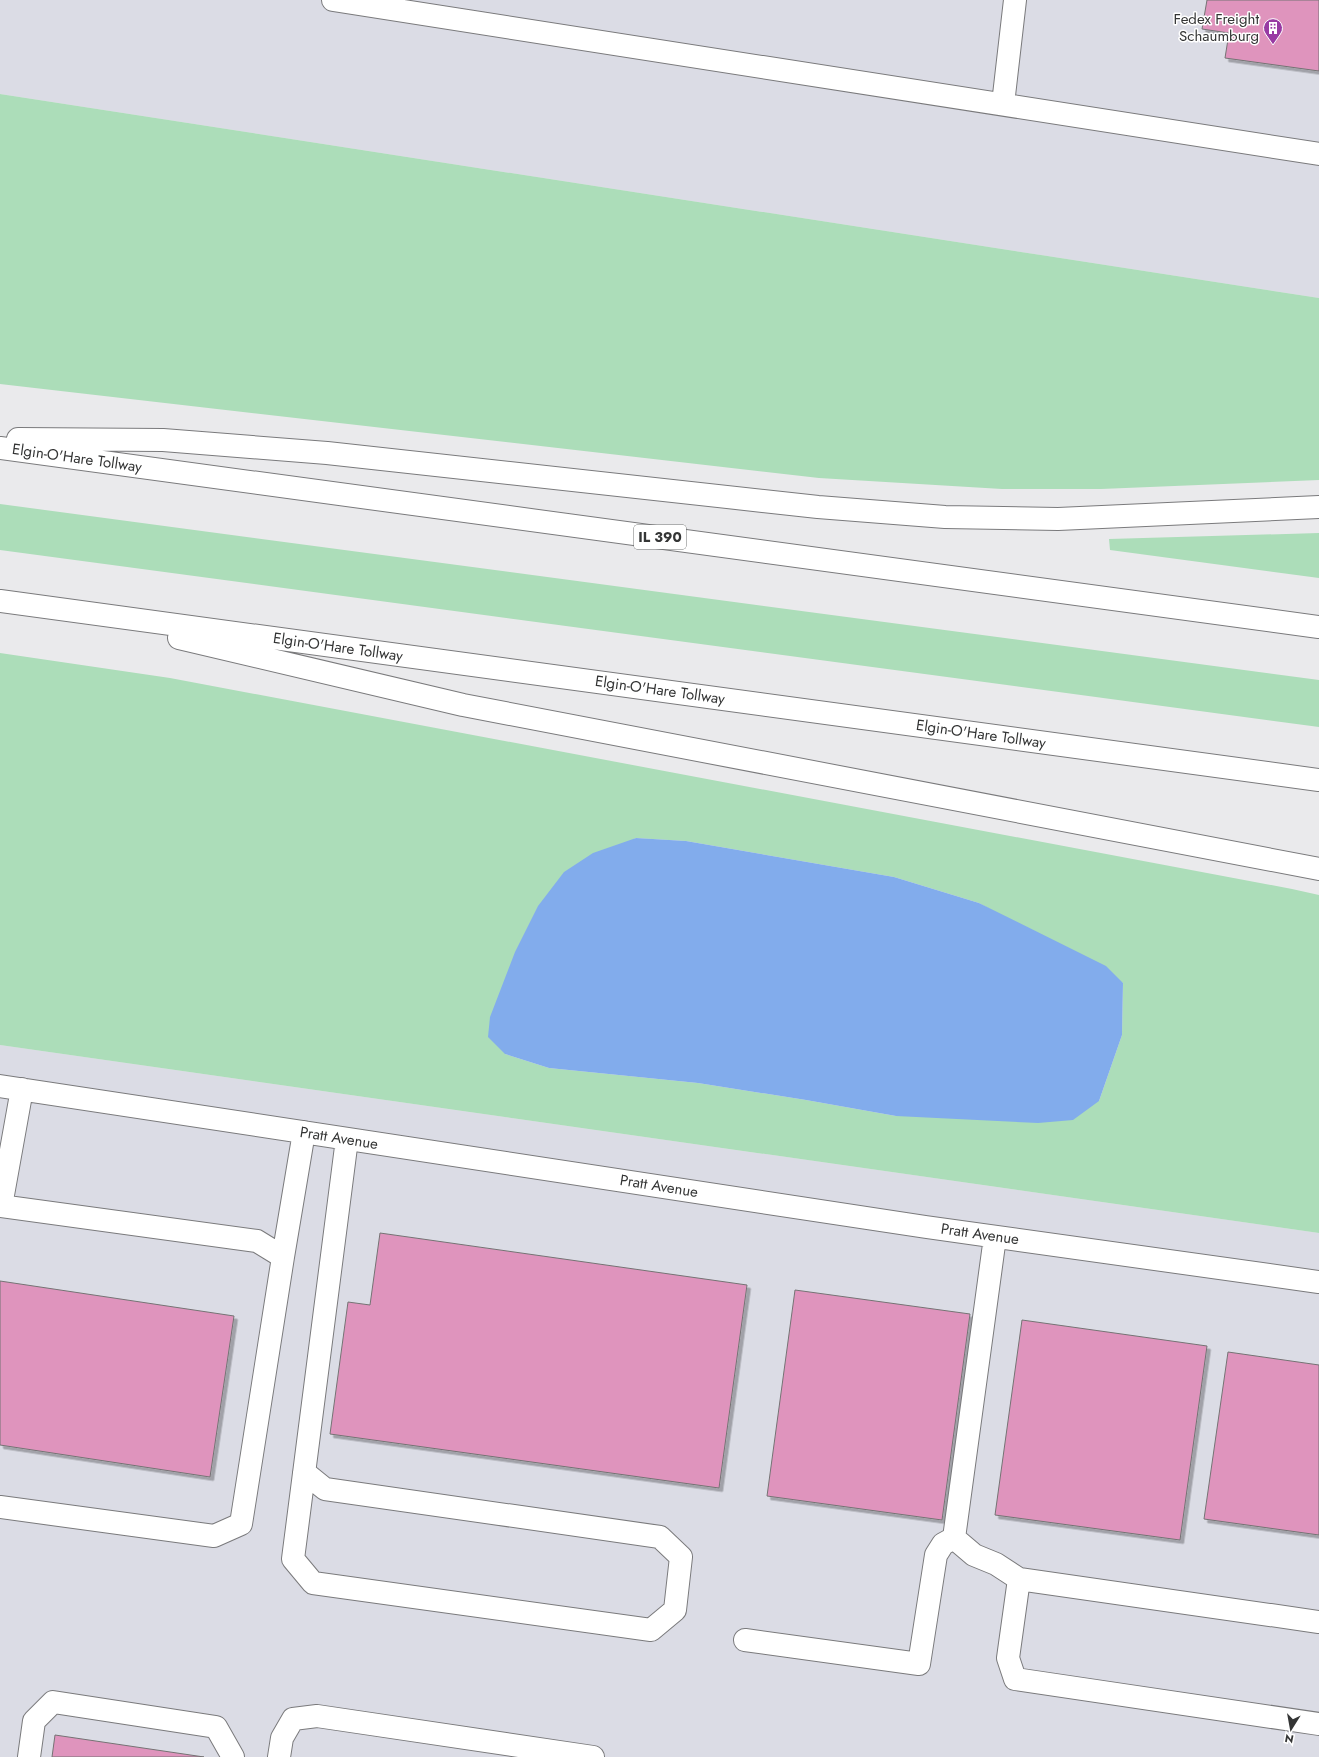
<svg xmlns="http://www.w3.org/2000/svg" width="1319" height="1757" font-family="Jost,sans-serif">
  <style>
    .built { fill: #dbdce5 }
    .green { fill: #acddb9; fill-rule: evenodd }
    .water { fill: #82acec }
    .building { fill: #df94bd; stroke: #757374; filter: url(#shadow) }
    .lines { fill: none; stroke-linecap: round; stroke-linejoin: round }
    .minor-casing { stroke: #7a7a7c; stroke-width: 24 }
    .highway-casing { stroke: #7a7a7c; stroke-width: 24 }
    .minor { stroke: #fff; stroke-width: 22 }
    .highway { stroke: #fff; stroke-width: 22 }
    .labels { text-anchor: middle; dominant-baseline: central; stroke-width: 3; stroke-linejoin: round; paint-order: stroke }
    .shield { fill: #fff; stroke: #717272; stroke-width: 1 }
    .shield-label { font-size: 14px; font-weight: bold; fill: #343535 }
    .poi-label { font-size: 15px; fill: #343535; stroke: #fff; text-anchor: end }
    .street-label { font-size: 15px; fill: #343535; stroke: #fff }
  </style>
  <defs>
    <filter id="shadow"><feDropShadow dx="3.5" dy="3.5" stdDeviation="0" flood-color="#0004"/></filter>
  </defs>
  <rect width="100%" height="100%" fill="#eaeaec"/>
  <!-- built -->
  <path class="built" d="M0,0h1319v298l-1319,-204z
    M0,1045l1319,188v524h-1319z"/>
  <!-- green -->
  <path class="green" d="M0,94l1319,204v182l-218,9h-99l-183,-11 -819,-94z
    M0,504l1319,176v47l-1319,-177z
    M1319,533v45l-209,-28 -1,-11z
    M0,653l170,25 1122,211 27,6v338l-1319,-188zM635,838l51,3 208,36 85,26 144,80 -1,52 -23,66 -203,15 -90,-16 -108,-17 -149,-15 -44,-14z"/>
  <!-- water -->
  <path class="water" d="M636,838l50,3 208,36 85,26 127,63 17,17 -1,52 -23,66 -26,19 -35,3 -142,-7 -90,-16 -108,-17 -149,-15 -44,-14 -17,-17 2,-20 25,-65 23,-46 26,-34 29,-19z"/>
  <!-- building -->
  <path class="building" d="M1207,0h112v71l-94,-13 4,-25 -27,-4z
    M380,1233l367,52 -28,203 -389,-54 18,-132 22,3z
    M0,1281l234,35 -24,161 -210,-32z
    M795,1290l175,24 -28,206 -175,-24z
    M1022,1320l185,26 -27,194 -185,-25z
    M1228,1352l91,13v170l-115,-16z
    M55,1735l149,22h-152z"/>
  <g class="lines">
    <!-- minor casing -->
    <g class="minor-casing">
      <path id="minor" d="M333,0l986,154
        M1003,104l12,-104
        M0,1086l926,141 393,55
        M0,1206l257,35 26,16 -42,267 -27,12 -214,-29
        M1,1206l21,-117
        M995,1237l-41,301 20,17 22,9 23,15 -11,79 7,21 304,45
        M283,1257l21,-125
        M304,1472l21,17 335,48 21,20 -6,53 -24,20 -338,-47 -20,-24 54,-420
        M1019,1579l300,43
        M745,1640l174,24 17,-109 7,-11 11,-6
        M29,1757l5,-36 19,-19 163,25 17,30
        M279,1757l3,-19 11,-19 24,-3 276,41"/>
    </g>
    <!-- highway casing -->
    <g class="highway-casing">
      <path id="highway" d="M18,439l145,1 164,13 491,54 127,10 113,2 261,-12
        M0,448l1319,179
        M0,601l1319,179
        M179,638l284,67 856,164"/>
    </g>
    <!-- minor -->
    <use href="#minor" class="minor"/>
    <!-- highway -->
    <use href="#highway" class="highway"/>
  </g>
  <!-- icons -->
  <defs>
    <g id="building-pin" transform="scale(1)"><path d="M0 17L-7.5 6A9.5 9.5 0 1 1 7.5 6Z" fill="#983aa3" stroke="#fff"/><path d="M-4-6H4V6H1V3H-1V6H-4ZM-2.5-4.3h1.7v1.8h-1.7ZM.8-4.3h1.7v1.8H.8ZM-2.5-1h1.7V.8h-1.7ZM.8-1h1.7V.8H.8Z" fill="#fff"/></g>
  </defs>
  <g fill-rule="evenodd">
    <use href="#building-pin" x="1273" y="28"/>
  </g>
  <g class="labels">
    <!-- shield labels -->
    <rect class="shield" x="634" y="525" width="52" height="24" rx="3"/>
    <g class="shield-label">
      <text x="660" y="537">IL 390</text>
    </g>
    <!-- poi labels -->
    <g class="poi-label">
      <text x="1259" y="19">Fedex Freight<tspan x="1259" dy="17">Schaumburg</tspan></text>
    </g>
    <!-- street labels -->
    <g class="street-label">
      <text transform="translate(77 458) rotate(8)">Elgin-O'Hare Tollway</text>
      <text transform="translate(338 647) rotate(8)">Elgin-O'Hare Tollway</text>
      <text transform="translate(660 690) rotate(8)">Elgin-O'Hare Tollway</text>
      <text transform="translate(981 734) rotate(8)">Elgin-O'Hare Tollway</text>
      <text transform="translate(339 1138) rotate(9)">Pratt Avenue</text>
      <text transform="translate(659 1186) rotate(9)">Pratt Avenue</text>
      <text transform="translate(980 1234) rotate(8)">Pratt Avenue</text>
    </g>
  </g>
  <!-- north arrow -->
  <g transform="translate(1291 1729) rotate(191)" stroke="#ffffff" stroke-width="3" paint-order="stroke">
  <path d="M0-3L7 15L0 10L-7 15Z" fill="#343535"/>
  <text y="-6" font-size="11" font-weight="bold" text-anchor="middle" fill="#343535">N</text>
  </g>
</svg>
